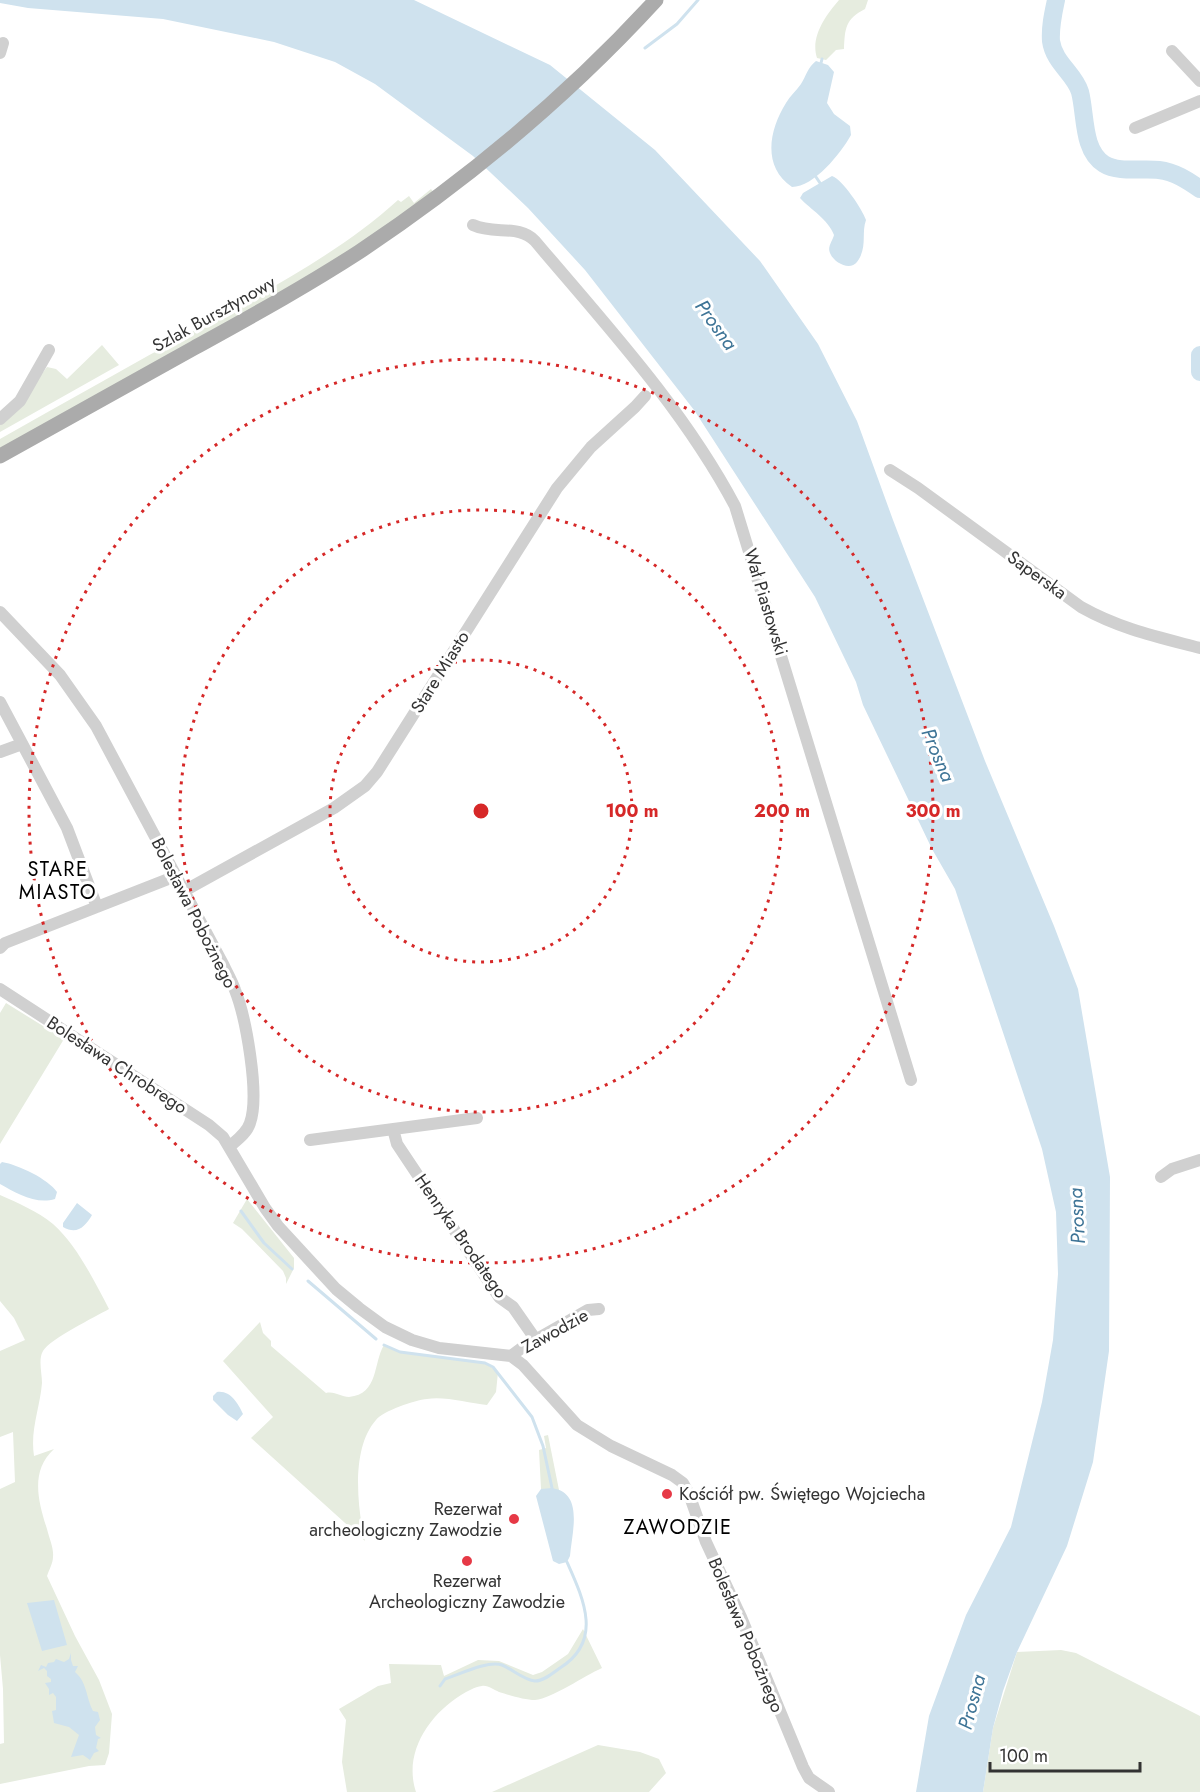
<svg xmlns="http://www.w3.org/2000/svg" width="1200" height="1792" font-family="Jost,sans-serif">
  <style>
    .green { fill: #e6ecdf }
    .water { fill: #cfe2ee }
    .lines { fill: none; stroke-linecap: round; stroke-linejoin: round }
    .stream { stroke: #cfe2ee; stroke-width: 3 }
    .river { stroke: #cfe2ee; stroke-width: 18 }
    .minor { stroke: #d0d0d0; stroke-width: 12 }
    .major { stroke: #ababab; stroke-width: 15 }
    .ring { fill: none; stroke: #d62828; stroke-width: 3; stroke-dasharray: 3 6 }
    .poi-dot { fill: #e63946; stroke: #fff; stroke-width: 2 }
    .labels { text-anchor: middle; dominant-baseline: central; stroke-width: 6; stroke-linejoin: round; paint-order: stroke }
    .street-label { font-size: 18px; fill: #333; stroke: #fff }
    .poi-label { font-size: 18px; fill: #333; stroke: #fff; text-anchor: start }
    .water-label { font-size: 20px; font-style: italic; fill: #3f7597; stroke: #fff }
    .neighbourhood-label { font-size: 20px; letter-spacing: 1.5px; fill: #000; stroke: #fff }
    .centre { fill: #d62828; stroke: #fff; stroke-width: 3 }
    .ring-label { font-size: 18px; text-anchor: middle; font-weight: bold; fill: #d62828; stroke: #fff; stroke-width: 6; stroke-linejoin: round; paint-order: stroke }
  </style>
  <rect width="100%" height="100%" fill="#fff"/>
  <!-- green -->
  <path class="green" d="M839,0h29l-3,9c-20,10 -20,20 -21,40l-8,1 -10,10 -9,-2c-7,-21 9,-43 22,-58z
    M431,189l3,4c-136,99 -287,175 -434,257v-11c66,-37 132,-75 199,-111 67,-37 142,-76 199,-128l3,2 8,-6 5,7z
    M102,345l17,20 -119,67v-7l6,-4 41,-54 9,2 11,10z
    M6,1003l58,36 -64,105v-131z
    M0,1195c18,8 37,16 53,29 23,20 42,58 56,85 -14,8 -59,30 -66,42 -5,8 -1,23 -1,32 -2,25 -12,47 -8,73l20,-7c-24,22 -16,52 -7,80 2,9 7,19 6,28 0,6 -4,13 -6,19l28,60 24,44 13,34 -3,39 -4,12 -16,1 -89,18v-40l4,-1 -1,-54 -3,-34v-166l15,-7 -2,-50 -13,5v-86l25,-11 -11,-22 -14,-17z
    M247,1199l47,59v10l-8,16v-6l-3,-7 -41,-42 -9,-6z
    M260,1322l3,11 8,8v5l55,47c9,-2 15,4 23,4 30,-3 24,-34 35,-52l16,7 85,11 13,9 -2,20 -9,13c-18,-2 -43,-9 -60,-6 -12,1 -44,12 -51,21 -25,28 -19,87 -11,121l-114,-103 22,-21 -50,-56z
    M548,1435l11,55 -18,-1 -2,-39 7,-2 -2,-12z
    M583,1629l19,39c-18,8 -49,30 -67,32 -10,0 -26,-5 -36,-8 -5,-2 -11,-7 -17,-6 -8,1 -14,5 -21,9 -32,20 -58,58 -45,97h-69l-5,-30 4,-42 -7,-11 39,-23 13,-3 -2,-19 52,1 3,11 34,-16 21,1 34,14 9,-3 26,-18z
    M1061,1650l15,3 124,63v76h-217l10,-64 24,-76z
    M598,1745l42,7 19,7 7,14 -17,19h-157z"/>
  <!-- water -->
  <path class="water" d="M0,0h414l136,65 105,85 105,111 58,83 39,77 36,99 92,241 69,165 24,63 32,188 -1,174 -16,111 -26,84 -50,106 -14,39 -10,37 -10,64h-67l13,-76 37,-101 45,-88 31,-125 11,-62 5,-66 -2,-62 -14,-63 -87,-260 -23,-40 -69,-144 -7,-23 -41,-85 -121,-187 -109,-140 -57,-62 -55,-52 -98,-72 -40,-22 -61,-20 -111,-23 -135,-11 -28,-5z
    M816,61l12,4 6,7 -7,31 7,11 16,12 1,9c-10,18 -37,52 -59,52 -30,-20 -23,-57 -6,-84 4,-7 10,-12 15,-19 5,-8 7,-17 15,-23z
    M832,176c11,4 30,33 34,44 -5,14 2,27 -9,42 -7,9 -23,1 -27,-9 -3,-6 3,-13 4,-18 -6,-16 -23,-25 -34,-37l3,-5z
    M2,1162c17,3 46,17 55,30l-2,7c-19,6 -39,-6 -55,-15v-20z
    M77,1203l15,12c-7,12 -15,20 -29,12v-4z
    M217,1392c13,-2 21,11 26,22l-6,7 -9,-6 -15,-15v-4z
    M552,1488c32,5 20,44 18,68l-3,6 -8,2 -6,-3 -17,-65 5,-7z
    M54,1600l13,45 -25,6 -15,-48z
    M71,1653v7l2,6h5l-3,6c12,10 11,25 18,39l5,1 2,8 -5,7 1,8 5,3 -3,1 -2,9 3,3 -5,2 -4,7 -7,-5 -12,2 8,-22 -10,-8 -15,-4 -2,-12 4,-1v-13l-3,-4 -4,2v-6l-4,-6 6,-1v-3l-4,-3v-5l-3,-3 -6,3 3,-6 5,2 2,-4 6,-1 2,-3 8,3 5,-3z"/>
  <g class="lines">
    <!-- stream -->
    <path class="stream" d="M645,48l32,-24 21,-24
      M821,63l1,-4
      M816,177l4,6
      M241,1211l23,32 28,26
      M308,1281l68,58
      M384,1345l16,7 85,11 8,4 39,50 11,29 9,42
      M440,1686l5,-7c13,-4 43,-19 57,-14 10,4 22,15 33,16 9,0 18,-8 25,-13 43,-27 24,-68 7,-106"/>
    <!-- river -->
    <path class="river" d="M1056,0c-3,14 -6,27 -5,41 3,22 24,33 29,51 6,23 2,58 24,72 14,9 39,4 55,6 16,2 28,10 41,19
      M1200,355v17"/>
    <!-- minor -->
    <path class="minor" d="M1172,51l28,30
      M0,53l3,-10
      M1135,128l65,-27
      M473,225c21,10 46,-1 62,16 71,84 148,167 200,265l176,574
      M0,419l20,-18 29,-51
      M890,470l28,18 163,119c39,22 77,30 119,41
      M0,612l60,63 36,51 127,238c4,9 9,17 12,26 11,28 25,105 15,133 -3,10 -13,17 -21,24
      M0,702l67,126 30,79
      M0,752l22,-8
      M184,891l150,-83 31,-22 12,-14 180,-284 34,-41 44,-40 10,-11
      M0,948l5,-5 171,-67
      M0,989l209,136 14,12 42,71 13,18 58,63 23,19 26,19 27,13 27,8 72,8 12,9 54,60 34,21 61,29 11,8 6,11 17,48 35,75 62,150 6,11 20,14
      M393,1129l4,15 102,153 14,10 23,33
      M310,1140l167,-22
      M1161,1177l11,-8 28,-9
      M511,1356l12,-9 65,-37 11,-1"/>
    <!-- major -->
    <path class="major" d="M0,456c65,-36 129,-72 194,-108 56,-31 111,-61 165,-96 108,-72 209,-156 297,-252"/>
  </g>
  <!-- distance rings -->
  <g class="ring">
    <circle cx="481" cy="811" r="151"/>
    <circle cx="481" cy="811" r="301"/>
    <circle cx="481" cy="811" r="452"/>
  </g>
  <!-- markers -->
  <g class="poi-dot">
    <circle cx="667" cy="1494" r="6"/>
    <circle cx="514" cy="1519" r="6"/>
    <circle cx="467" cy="1561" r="6"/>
  </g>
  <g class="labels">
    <!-- street labels -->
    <g class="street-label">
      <text transform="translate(214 314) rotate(-29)">Szlak Bursztynowy</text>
      <text transform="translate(1037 575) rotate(36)">Saperska</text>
      <text transform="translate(766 602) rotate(73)">Wał Piastowski</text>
      <text transform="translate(440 672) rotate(-58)">Stare Miasto</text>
      <text transform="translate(194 913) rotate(63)">Bolesława Pobożnego</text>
      <text transform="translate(117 1065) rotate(33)">Bolesława Chrobrego</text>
      <text transform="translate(461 1236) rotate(55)">Henryka Brodatego</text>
      <text transform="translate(555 1331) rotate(-29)">Zawodzie</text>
      <text transform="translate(746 1635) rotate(67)">Bolesława Pobożnego</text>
    </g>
    <!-- poi labels -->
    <g class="poi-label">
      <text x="679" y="1494">Kościół pw. Świętego Wojciecha</text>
      <text x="502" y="1509" text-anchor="end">Rezerwat<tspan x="502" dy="21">archeologiczny Zawodzie</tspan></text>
      <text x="467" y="1581" text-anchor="middle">Rezerwat<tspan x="467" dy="21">Archeologiczny Zawodzie</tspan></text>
    </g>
    <!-- water labels -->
    <g class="water-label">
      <text transform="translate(716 325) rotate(54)">Prosna</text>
      <text transform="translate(938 755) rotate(67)">Prosna</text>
      <text transform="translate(1077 1216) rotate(-93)">Prosna</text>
      <text transform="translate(972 1702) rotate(-75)">Prosna</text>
    </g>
    <!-- neighbourhood labels -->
    <g class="neighbourhood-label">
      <text x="58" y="869">STARE<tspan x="58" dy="23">MIASTO</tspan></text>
      <text x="678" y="1527">ZAWODZIE</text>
    </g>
  </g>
  <circle cx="481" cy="811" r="9" class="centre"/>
  <g class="ring-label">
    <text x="632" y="817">100 m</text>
    <text x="782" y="817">200 m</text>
    <text x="933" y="817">300 m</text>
  </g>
  <!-- scale -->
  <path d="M990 1762v9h150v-9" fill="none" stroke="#333333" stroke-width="3"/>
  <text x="999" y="1762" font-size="18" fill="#333333" stroke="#ffffff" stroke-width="4.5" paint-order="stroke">100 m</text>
</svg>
